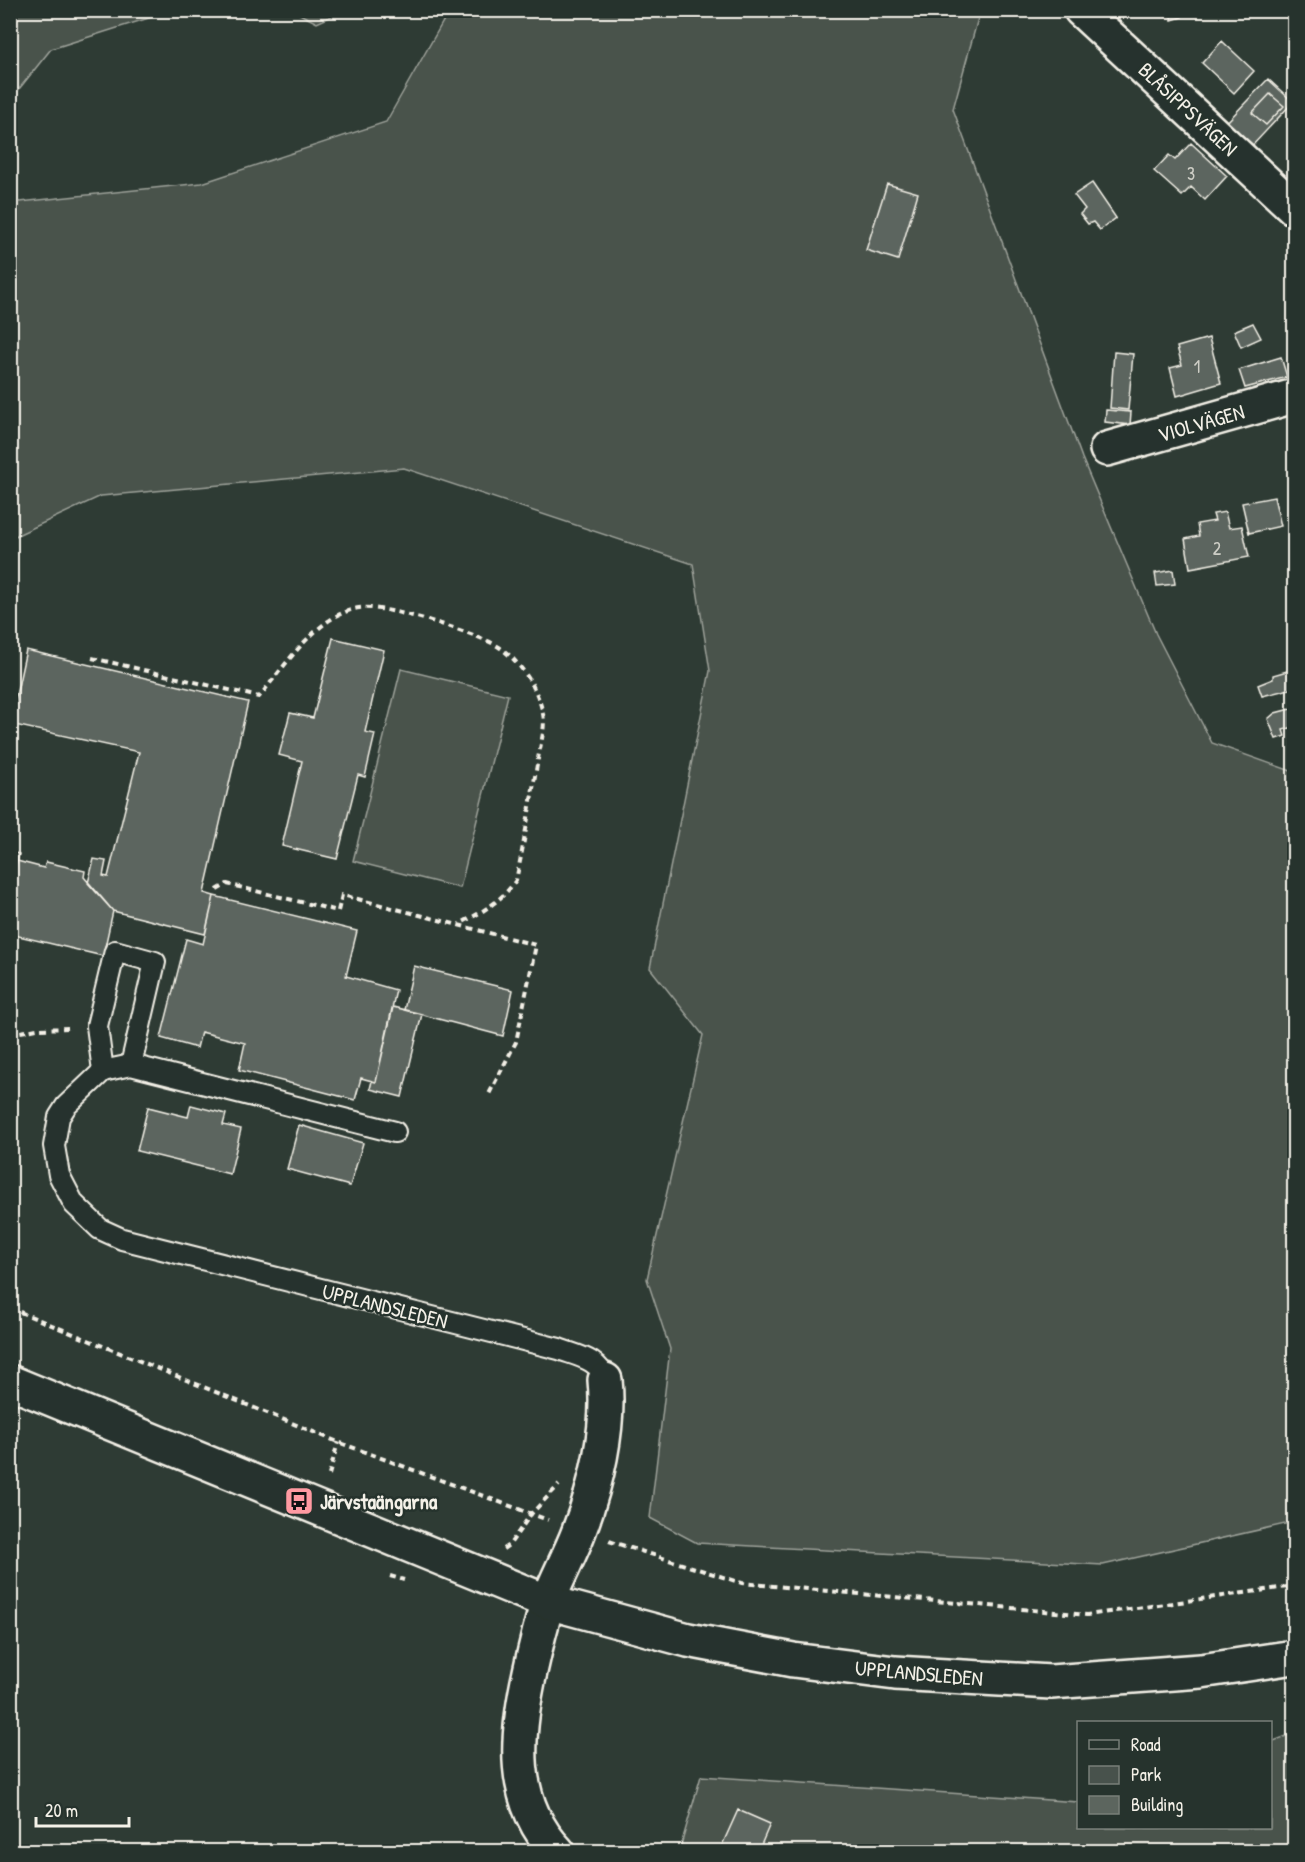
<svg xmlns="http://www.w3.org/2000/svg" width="1305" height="1862" font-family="'Patrick Hand',sans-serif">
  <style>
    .green { fill: #48524c; stroke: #9ea29a; stroke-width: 1.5 }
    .building { fill: #5c655e; stroke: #f4f1e8; stroke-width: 1.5; fill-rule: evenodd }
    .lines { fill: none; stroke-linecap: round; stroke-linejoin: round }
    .lane-casing { stroke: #f4f1e8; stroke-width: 24 }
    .street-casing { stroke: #f4f1e8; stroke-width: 38 }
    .secondary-casing { stroke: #f4f1e8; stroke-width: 38 }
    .path { stroke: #f4f1e8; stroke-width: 4; stroke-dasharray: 6 4.5; stroke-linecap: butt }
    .lane { stroke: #26332d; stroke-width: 20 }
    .street { stroke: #26332d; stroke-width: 33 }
    .secondary { stroke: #26332d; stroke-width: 33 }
    .labels { text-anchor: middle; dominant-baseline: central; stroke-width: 5; stroke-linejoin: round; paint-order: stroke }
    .number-label { font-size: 18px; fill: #cecec6 }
    .street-label { font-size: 21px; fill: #f4f1e8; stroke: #26332d }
    .poi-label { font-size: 21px; font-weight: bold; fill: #f4f1e8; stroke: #26332d; text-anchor: start }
  </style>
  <rect width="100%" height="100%" fill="#2e3b34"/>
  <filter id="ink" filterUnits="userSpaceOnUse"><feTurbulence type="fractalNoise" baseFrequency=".0167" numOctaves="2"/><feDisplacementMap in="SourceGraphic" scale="12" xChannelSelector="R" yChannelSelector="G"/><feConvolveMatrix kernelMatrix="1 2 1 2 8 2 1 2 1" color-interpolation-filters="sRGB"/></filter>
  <g filter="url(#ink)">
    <!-- green -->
    <path class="green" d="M11,10h160v1l-120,38 -40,50z
      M294,11h49l-26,12z
      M449,11h531l-27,98 129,349 74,176 56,109 82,29v750l-191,43 -406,-22 -47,-25 20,-169 -23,-70 56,-244 -53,-67 60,-297 -17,-107 -289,-96 -303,28 -90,42 -1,-338 10,2 182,-19 184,-61z
      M401,669l107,26 -48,193 -107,-27z
      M1294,1733v118l-615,1 22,-76 377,26v26h192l1,-86z"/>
    <!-- building -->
    <path class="building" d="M1169,10h11l2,7 -10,3z
      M1222,41l32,30 -20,22 -32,-30z
      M1268,79l25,23 -42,45 -25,-24zM1270,94l14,12 -18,19 -14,-12z
      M1270,94l14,12 -18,19 -14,-12z
      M1191,143l36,33 -22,24 -14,-13 -9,9 -28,-25 15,-16 6,5z
      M1092,183l24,35 -16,12 -7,-8 -5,2 -8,-10 5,-5 -11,-14z
      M887,184l31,9 -20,67 -32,-10z
      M1253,323l8,15 -20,9 -7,-16z
      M1209,338l12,45 -44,13 -7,-28 12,-3 -5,-18z
      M1114,352l19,2 -5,56 -18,-2z
      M1281,357l6,20 -42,11 -6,-18z
      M1106,410l25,2 -1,13 -25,-3z
      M1274,497l7,29 -32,7 -7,-30z
      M1294,499v17l-3,1 -3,-16z
      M1225,512l4,16 13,-2 7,31 -59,11 -5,-29 14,-3 -2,-12 18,-3 -2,-7z
      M1173,570l2,14 -18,2 -2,-13z
      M333,638l51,12 -19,82 10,2 -10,43 -7,-2 -21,84 -55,-13 20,-85 -23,-6 11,-42 23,5z
      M26,650l222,52 -44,191 10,3 -9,38 -92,-23 -25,-28 6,-24 12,2 -3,15 5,1 31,-125 -129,-28z
      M1294,669v19l-32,8 -4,-11 15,-6v-4z
      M1294,708v19l-11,3 2,6 -9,3 -8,-20 7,-6z
      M10,852l9,2 -9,34z
      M17,861l27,7 2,-6 39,9 -1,6 29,34 -10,45 -93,-22v-46z
      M214,896l143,35 -11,45 50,14 -20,92 -15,-4 -6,22 -116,-30 6,-27 -44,-11 -4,16 -36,-10 25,-99 17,5z
      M414,966l99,24 -10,46 -99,-26z
      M393,1007l29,7 -20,83 -32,-8 2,-8 4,1z
      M191,1105l35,9 -3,11 18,4 -11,45 -93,-23 11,-44 40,10z
      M299,1125l64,18 -13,43 -63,-17z
      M738,1810l32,14 -12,28h-39z"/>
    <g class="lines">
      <!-- lane casing -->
      <g class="lane-casing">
        <path id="lane" d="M103,1071l-6,-45 18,-75 40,11 -24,103
          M395,1132l-264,-67 -28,6 -37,35 -7,11 -5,29 5,29 15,29 26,25 22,10 437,110c18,7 41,10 46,31"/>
      </g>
      <!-- street casing -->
      <g class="street-casing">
        <path id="street" d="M1081,10l213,198
          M1107,449l187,-53
          M558,1852c-49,-51 -42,-117 -28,-180 5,-23 11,-48 18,-70 9,-24 22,-47 31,-71 17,-45 31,-102 26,-151"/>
      </g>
      <!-- secondary casing -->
      <g class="secondary-casing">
        <path id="secondary" d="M10,1382l538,220 140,38 105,20 102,13 156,9 150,-11 93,-14"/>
      </g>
      <!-- path -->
      <path class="path" d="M92,658l167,39c25,-30 59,-83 100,-89 24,-4 119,25 140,39 22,15 39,42 44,67 3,13 -3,32 -5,45 -7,40 -13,81 -22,121 -14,21 -35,33 -57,44
        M217,890l10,-6 111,27 4,-16 194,50 -20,97 -27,52
        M10,1034l27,-5 35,-1
        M10,1308l328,134 210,78
        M329,1475l9,-33
        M609,1541l133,42 345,32 207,-29
        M503,1549l7,-5 21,-30 28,-29
        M390,1576l14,4"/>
      <!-- lane -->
      <use href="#lane" class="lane"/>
      <!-- street -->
      <use href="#street" class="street"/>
      <!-- secondary -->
      <use href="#secondary" class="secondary"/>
    </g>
  </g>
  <!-- icons -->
  <defs>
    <g id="bus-square" transform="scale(1.5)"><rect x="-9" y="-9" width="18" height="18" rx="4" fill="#ff9aa2" stroke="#26332d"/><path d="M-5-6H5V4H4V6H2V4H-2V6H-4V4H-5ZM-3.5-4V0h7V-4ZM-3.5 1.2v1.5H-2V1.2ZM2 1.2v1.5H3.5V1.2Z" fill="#111"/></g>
  </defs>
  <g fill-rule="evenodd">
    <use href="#bus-square" x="299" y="1501"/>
  </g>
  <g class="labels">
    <!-- number labels -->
    <g class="number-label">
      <text x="1191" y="173">3</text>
      <text x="1197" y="366">1</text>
      <text x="1217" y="548">2</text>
    </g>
    <!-- street labels -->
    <g class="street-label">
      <text transform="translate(1188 109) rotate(43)">BLÅSIPPSVÄGEN</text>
      <text transform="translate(1201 423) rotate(-16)">VIOLVÄGEN</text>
      <text transform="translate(385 1306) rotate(14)">UPPLANDSLEDEN</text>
      <text transform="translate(919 1673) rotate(5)">UPPLANDSLEDEN</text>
    </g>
    <!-- poi labels -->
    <g class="poi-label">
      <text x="320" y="1501">Järvstaängarna</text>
    </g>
  </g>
  <!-- margin -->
  <rect width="1305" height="1862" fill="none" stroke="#26332d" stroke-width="36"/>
  <rect x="18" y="18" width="1269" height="1826" fill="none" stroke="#f4f1e8" stroke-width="2" filter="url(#ink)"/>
  <!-- legend -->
  <rect x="1077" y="1721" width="195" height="108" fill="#26332d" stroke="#787f78" stroke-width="1.5"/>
  <rect x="1089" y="1740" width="30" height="9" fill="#26332d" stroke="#787f78" stroke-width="1.5"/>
  <text x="1131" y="1751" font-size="18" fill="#f4f1e8">Road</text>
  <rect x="1089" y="1766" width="30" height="18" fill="#48524c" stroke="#787f78" stroke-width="1.5"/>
  <text x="1131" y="1781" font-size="18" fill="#f4f1e8">Park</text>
  <rect x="1089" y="1796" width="30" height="18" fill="#5c655e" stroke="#787f78" stroke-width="1.5"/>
  <text x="1131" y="1811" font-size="18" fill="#f4f1e8">Building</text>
  <!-- scale -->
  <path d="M36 1817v9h93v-9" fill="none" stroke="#f4f1e8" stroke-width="3"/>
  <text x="45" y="1817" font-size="18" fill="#f4f1e8" stroke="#26332d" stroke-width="4.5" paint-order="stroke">20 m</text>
</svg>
